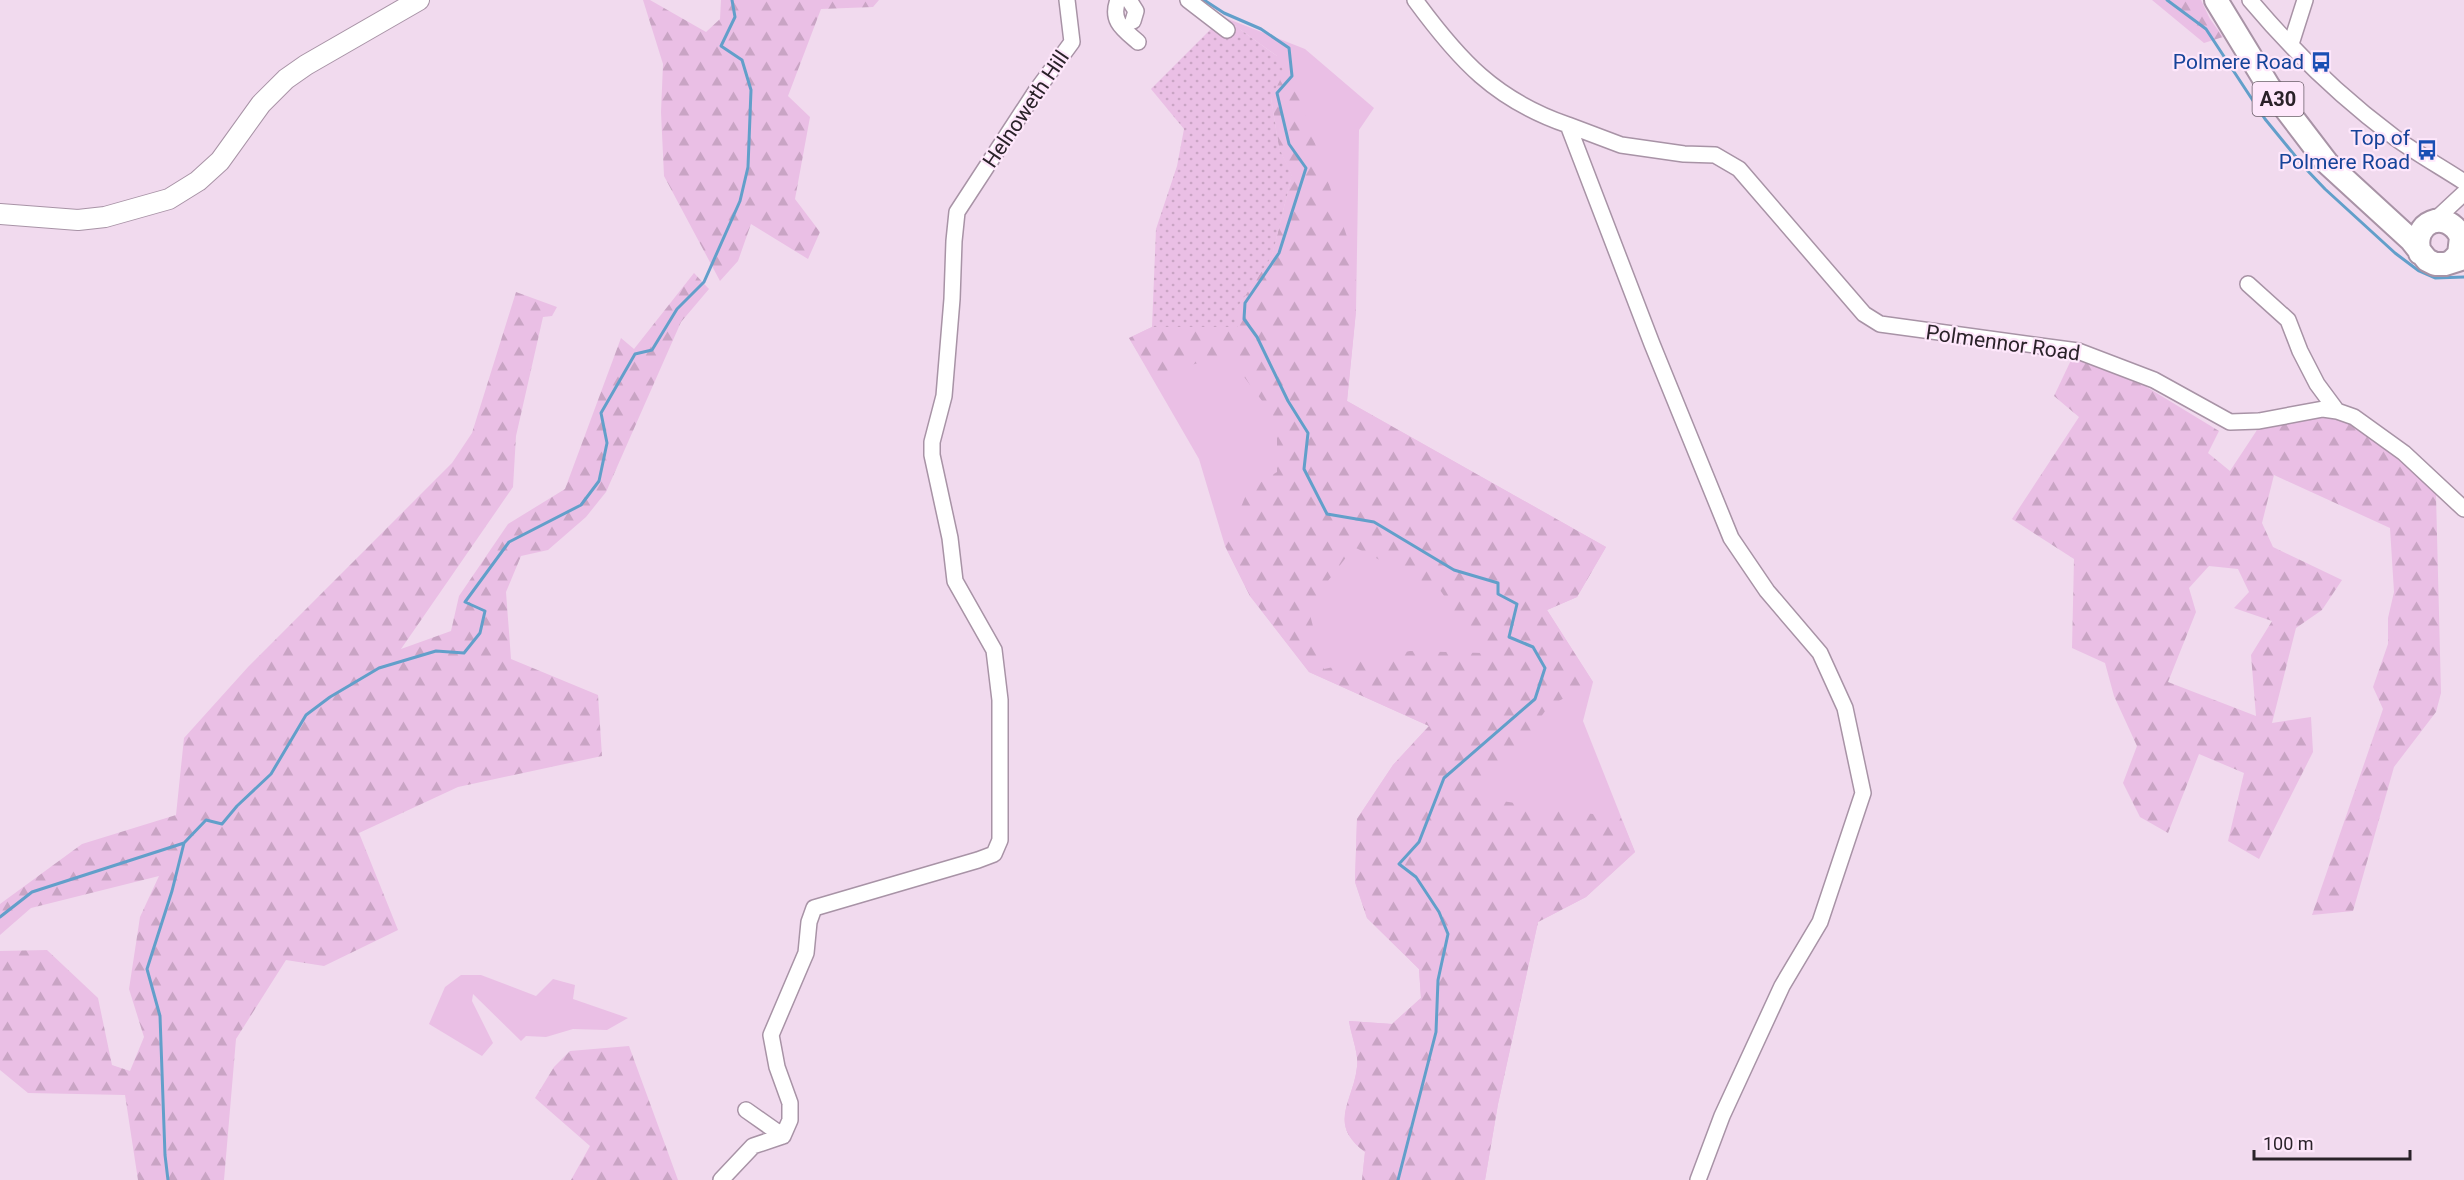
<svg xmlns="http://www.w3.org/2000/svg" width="2464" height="1180" font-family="Roboto,sans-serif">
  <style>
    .grass { fill: #eabfe5 }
    .forest { fill: url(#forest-firs); fill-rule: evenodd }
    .garden { fill: url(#garden-dots) }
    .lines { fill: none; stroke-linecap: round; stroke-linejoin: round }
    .stream { stroke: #629fca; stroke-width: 3 }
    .minor-casing { stroke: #a893a6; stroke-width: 18 }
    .major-casing { stroke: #a893a6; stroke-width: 22 }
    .highway-casing { stroke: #a893a6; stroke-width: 26 }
    .minor { stroke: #fff; stroke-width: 15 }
    .major { stroke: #fff; stroke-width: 20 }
    .highway { stroke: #fff; stroke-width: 22 }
    .labels { text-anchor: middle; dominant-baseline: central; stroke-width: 4.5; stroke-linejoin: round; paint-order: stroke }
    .shield { fill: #fee7fb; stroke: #6a5d68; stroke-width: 1.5 }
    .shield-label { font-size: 20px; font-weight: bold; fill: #2a2229 }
    .transit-label { font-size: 21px; fill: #164399; stroke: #fee7fb; text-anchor: end }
    .street-label { font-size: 21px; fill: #2a2229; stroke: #fee7fb }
  </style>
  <defs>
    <pattern id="forest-firs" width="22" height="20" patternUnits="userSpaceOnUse" patternTransform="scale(1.5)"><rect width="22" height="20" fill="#eabfe5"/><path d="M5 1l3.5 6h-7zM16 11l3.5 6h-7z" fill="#c9a4c4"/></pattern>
    <pattern id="garden-dots" width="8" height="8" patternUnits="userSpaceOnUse" patternTransform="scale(1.5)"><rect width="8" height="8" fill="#eabfe5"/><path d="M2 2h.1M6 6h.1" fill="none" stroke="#c9a4c4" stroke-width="1.8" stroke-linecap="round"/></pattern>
  </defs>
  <rect width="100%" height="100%" fill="#f1daee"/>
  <!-- grass -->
  <path class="grass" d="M1223,17l82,32 69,59 -15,22 -3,181 -9,90 259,146 -29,50 -30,13 46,72 -10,39 52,131 -49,45 -48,25 -40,182 -13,76h-123l3,-28c-38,-29 -12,-49 -8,-85 2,-13 -6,-32 -8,-46l43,3 29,-26 -2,-29 -52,-51 -12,-36 2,-63 36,-54 36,-39 -120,-54 -59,-76 -25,-50 -26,-87 -70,-121 23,-11 81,-3 3,-15 36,-53 20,-81 -13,-27 -8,-52 6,-40z
    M461,975h20l55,21 17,-17 22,6 -2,14 55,19 -21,12 -34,-1 -27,8 -20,-1 -5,5 -48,-47 -1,7 21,42 -11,13 -53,-32 16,-37z"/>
  <!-- forest -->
  <path class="forest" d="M643,0h7l56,32 14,-13 1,-19h158l-6,7 -52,2 -33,87 22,21 -15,82 25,33 -12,27 -57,-35 -13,37 -18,20 -56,-105 -3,-64 2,-48z
    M2152,0h49l9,19 13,18 -19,6z
    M1284,73l8,3 64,187v48l-9,90 259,146 -29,50 -30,13 46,72 -45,25 -23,32 -65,56 161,23 14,34 -49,45 -48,25 -40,182 -13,76h-123l3,-28c-38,-29 -12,-49 -8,-85 2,-13 -6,-32 -8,-46l43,3 29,-26 -2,-29 -52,-51 -12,-36 2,-63 36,-54 36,-39 -120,-54 -59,-76 -25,-50 23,-56 29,-18v-51l-50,-67 -74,23 -24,-39 23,-11 86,-1 -2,-17 36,-53 20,-80 -13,-28 -8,-52zM1354,547l86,43 43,63 -73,-2 -86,18 -16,-62z
    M694,273l15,16 -28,33 -75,170 -20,25 -38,33 -27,6 -15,36 5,67 87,36 4,61 -144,31 -99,46 39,97 -74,36 -38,-6 -50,79 -12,141h-86l-13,-85 -97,-2 -28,-23v-119l47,-1 51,48 14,67 18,6 14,-34 -15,-48 11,-72 19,-41 -128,32 -31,27v-31l82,-60 94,-29 8,-77 64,-71 204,-204 20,-30 44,-141 41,15 -5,9 -9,1 -27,119 -3,51 -112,162 50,-18 8,-35 49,-72 57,-35 56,-151 13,11z
    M2072,358l73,28 74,45 -11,22 22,18 27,-41c19,-4 39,-12 59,-12 46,-3 90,46 120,77l5,198 -5,19 -42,55 -41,144 -41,4 71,-206 -10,-22 15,-43v-26l6,-26 -4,-64 -116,-53 -12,48 11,24 69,33 -20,30 -26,18 -24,95 39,-6 2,35 -54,107 -31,-18 16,-68 -45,-19 -31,79 -28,-16 -17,-34 14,-37 -23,-50 -9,-33 -33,-15 2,-89 -62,-40 67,-102 -25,-21zM2209,566l29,3 11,23 -15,16 38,13 -21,34 5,61 -88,-34 28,-70 -7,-24z
    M629,1046l49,134h-107l19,-34 -55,-48 19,-31 16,-16z"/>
  <!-- garden -->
  <path class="garden" d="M1223,17l54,39 7,17 -13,24 8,51 13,27 -20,81 -36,53 2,18h-86l4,-98 21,-63 7,-37 -33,-40z"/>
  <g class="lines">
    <!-- stream -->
    <path class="stream" d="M1204,0l20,13 37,16 28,19 3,28 -15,17 12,51 17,24 -27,85 -34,50 -1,16 13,18 31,64 20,32 -4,36 23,45 47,8 80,48 44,13v11l19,10 -8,33 24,10 12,21 -10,31 -91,79 -25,64 -20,22 17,13 23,35 9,22 -10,46 -2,52 -38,148
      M2167,0l39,29 59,90 40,49 20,21 70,64 24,18 16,7 29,-1
      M0,917l32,-25 152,-49
      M168,1180l-3,-25 -5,-139 -13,-47 25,-78 12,-48 22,-23 16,4 15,-18 34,-32 35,-59 24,-18 49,-29 57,-17 28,2 16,-20 5,-22 -20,-9 44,-60 72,-37 18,-24 8,-38 -6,-30 34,-59 17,-4 25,-41 27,-27 36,-81 8,-34 3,-77 -9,-30 -21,-14 14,-29 -3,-17"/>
    <!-- minor casing -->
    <g class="minor-casing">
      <path id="minor" d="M1118,0c-8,21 5,29 20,42
        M1129,0l7,11 -3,10
        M1188,0l39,30
        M1415,0c44,60 80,100 153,125l84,219 79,194 36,53 53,62 25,55 18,85 -43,129 -38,64 -60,130 -24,64
        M2250,0c42,50 92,98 144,137 22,16 47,30 70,45
        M2291,44l14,-44
        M1568,125l53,20 63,9 31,1 24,14 125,145 16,10 198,27 76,29 76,42 29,-1 64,-12 14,2 17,6 50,36 60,56
        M2434,221l29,-27
        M2248,284l40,36 12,31 17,33 20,27
        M746,1110l37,26
        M721,1180l32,-34 30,-10 7,-16v-17l-13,-36 -6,-32 35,-82 3,-31 5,-14 164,-48 16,-6 6,-14v-140l-6,-50 -39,-69 -5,-43 -18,-83v-13l12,-46 8,-97 2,-58 3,-29 79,-121 36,-49 -5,-42"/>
    </g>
    <!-- major casing -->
    <g class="major-casing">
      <path id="major" d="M0,214l78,6 27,-3 64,-18 29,-18 22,-20 41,-57 25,-25 20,-14 113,-65"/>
    </g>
    <!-- highway casing -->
    <g class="highway-casing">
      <path id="highway" d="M2216,0l53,87 58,76 84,77 16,20 8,4h10l19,-6
        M2420,253c-10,-31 27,-46 41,-16l-2,17 -6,6"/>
    </g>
    <!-- minor -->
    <use href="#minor" class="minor"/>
    <!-- major -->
    <use href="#major" class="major"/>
    <!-- highway -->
    <use href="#highway" class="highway"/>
  </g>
  <!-- icons -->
  <defs>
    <g id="bus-bare" transform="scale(1.62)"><path d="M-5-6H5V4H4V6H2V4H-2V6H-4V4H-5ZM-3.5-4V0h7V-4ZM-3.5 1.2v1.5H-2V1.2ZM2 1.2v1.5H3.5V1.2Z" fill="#1a4fb4" stroke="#fee7fb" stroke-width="2.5" paint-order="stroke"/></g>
  </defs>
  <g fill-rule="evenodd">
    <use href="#bus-bare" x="2321" y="62"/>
    <use href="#bus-bare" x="2427" y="150"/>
  </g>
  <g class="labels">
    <!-- shield labels -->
    <rect class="shield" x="2252.5" y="82" width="51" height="34" rx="4.5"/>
    <g class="shield-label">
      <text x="2278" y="99">A30</text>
    </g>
    <!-- transit labels -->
    <g class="transit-label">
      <text x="2304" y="62">Polmere Road</text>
      <text x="2410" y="138">Top of<tspan x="2410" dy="24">Polmere Road</tspan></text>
    </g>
    <!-- street labels -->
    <g class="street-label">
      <text transform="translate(1026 109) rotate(-56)">Helnoweth Hill</text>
      <text transform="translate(2003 343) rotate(8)">Polmennor Road</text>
    </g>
  </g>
  <!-- scale -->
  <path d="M2254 1150v9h156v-9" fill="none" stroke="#2a2229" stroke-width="3"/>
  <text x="2263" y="1150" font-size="18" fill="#2a2229" stroke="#fee7fb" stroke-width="4.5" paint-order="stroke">100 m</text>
</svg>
